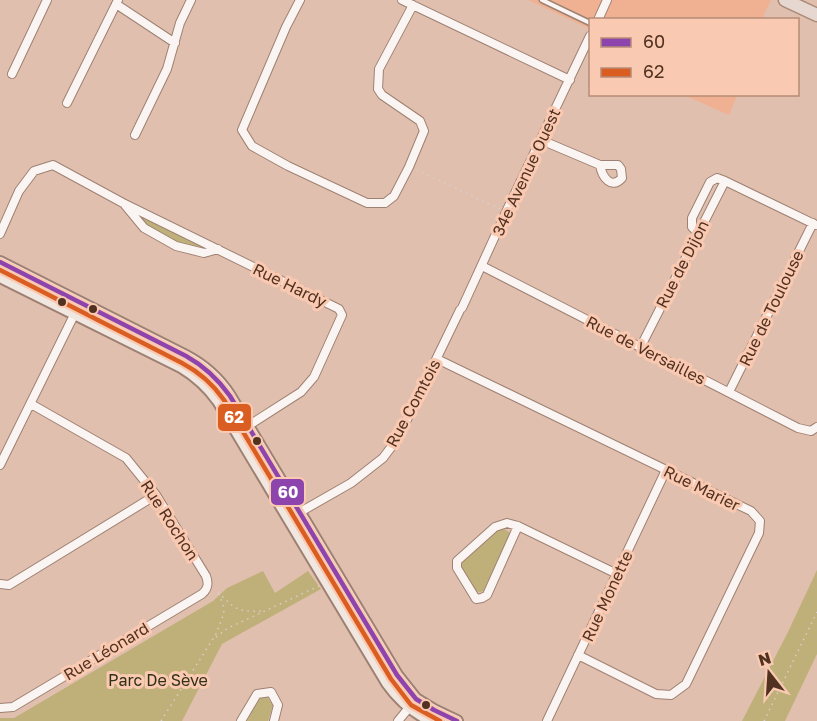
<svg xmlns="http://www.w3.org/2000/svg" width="817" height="721" font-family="'Golos Text',sans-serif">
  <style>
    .built { fill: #efb191 }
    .green { fill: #bfb07a }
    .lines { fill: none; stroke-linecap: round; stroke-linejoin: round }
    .lane-casing { stroke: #9e8172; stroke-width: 7 }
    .street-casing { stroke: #9e8172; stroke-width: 10 }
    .secondary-casing { stroke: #9e8172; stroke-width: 14 }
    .primary-casing { stroke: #aa8975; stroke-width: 15 }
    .path { stroke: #d8cdc8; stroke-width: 1.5; stroke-dasharray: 1.5 4.5; stroke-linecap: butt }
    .lane { stroke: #faf5f3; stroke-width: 4 }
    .street { stroke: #faf5f3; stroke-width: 8 }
    .secondary { stroke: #f0e7e1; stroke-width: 10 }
    .primary { stroke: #e6d8d0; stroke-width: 12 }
    .bus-1-casing { stroke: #fac9b1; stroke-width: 9 }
    .bus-2-casing { stroke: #fac9b1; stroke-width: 9 }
    .bus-1 { stroke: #8e44ad; stroke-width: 4.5 }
    .bus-2 { stroke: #da5d22; stroke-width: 4.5 }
    .bus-dot { fill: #513120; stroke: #fac9b1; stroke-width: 2 }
    .labels { text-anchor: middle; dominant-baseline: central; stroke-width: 6; stroke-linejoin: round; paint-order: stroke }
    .street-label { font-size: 16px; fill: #513120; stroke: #fac9b1 }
    .park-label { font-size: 16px; fill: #302f18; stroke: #fac9b1 }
    .line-badge { stroke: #fac9b1; stroke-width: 2 }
    .badge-label { font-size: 16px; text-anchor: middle; font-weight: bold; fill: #fff }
  </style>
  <rect width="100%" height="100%" fill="#e1bfae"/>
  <path class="built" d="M528 0H771L764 14V19L590 20V29Z
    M684 95H737L729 115Z"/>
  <path class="green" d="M130 209 210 249C193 253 161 238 147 227 141 223 135 215 130 209Z
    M503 528 510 533 509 537 484 591 480 592 475 591 462 568 461 565 462 561 497 530Z
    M817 570V654L785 721H742L787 634Z
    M263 571 275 593 308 571 321 589 222 644 182 721H0V718H14L213 601 227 588Z
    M260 697H267L273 705 268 721H247Z"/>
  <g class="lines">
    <g class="lane-casing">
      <path id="lane" d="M542 0 590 23"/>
    </g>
    <g class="street-casing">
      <path id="street" d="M300 0 286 27 242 130 252 146 288 166 367 203H385L394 196 409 167 424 131 420 121 382 95 378 89 379 69 413 5
        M402 0 570 80
        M116 4 175 43
        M598 20 607 0
        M12 74 47 0
        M67 103 118 0
        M135 135 167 69 180 23 191 0
        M541 140 600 165H618L621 169 622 178C611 190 602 177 600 165
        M125 205 144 228 176 246 204 253 218 249
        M698 233 692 227V218L710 182 717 178 725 181 816 225
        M0 234 19 191 34 171 53 165 123 203 339 309 342 315 314 377 301 392 237 433
        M482 266 798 428 811 431 817 427
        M462 308 506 212 590 36
        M640 348 725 181
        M437 359 751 511 760 521 759 533 686 684 671 695 656 694 578 655
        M729 392 813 223
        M0 465 80 303
        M288 519 351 483 383 458 398 438 460 310
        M518 526 487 595 482 598 476 599 457 568V561L495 527 507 523 518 526 617 574
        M0 584 9 585 156 495
        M0 708 13 707 202 594C208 589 209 584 206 576L156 495 126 458 31 404
        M241 721 257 694 271 692 278 705 274 721
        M398 721 412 704
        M547 721 666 470"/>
    </g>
    <g class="secondary-casing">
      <path id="secondary" d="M0 262 186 356C205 366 219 379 230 396L397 675 416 699 434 710 457 721
        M0 277 181 367C196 376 208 387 218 401L387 683C399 700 413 712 431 721"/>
    </g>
    <g class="primary-casing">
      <path id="primary" d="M785 0 817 15"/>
    </g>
    <path class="path" d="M417 170 500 209
      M218 592C236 610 237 612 263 611
      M216 637 228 628 319 586
      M161 721 216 634 224 613 223 605 218 591
      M764 721 817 612"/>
    <use href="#lane" class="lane"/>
    <use href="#street" class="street"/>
    <use href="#secondary" class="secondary"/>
    <use href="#primary" class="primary"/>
    <g class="bus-1-casing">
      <path id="bus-1" d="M0 262 186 356C204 366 218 379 230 396L397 675 416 699 434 710 457 721"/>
    </g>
    <g class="bus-2-casing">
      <path id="bus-2" d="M0 270 182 363C199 372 213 384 224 400L391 679 411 705 440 721"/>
    </g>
    <use href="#bus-1" class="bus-1"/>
    <use href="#bus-2" class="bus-2"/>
  </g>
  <g class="bus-dot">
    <circle cx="62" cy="302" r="5"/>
    <circle cx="93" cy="309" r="5"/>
    <circle cx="257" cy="441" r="5"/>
    <circle cx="426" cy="705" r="5"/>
  </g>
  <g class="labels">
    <g class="street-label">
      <text transform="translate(526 172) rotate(-65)">34e Avenue Ouest</text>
      <text transform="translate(682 264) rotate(-63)">Rue de Dijon</text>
      <text transform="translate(290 285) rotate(26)">Rue Hardy</text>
      <text transform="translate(771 308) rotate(-64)">Rue de Toulouse</text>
      <text transform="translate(646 350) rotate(27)">Rue de Versailles</text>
      <text transform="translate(413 403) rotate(-62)">Rue Comtois</text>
      <text transform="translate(702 488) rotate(26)">Rue Marier</text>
      <text transform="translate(170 520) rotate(57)">Rue Rochon</text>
      <text transform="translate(607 596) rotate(-65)">Rue Monette</text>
      <text transform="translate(106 651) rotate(-31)">Rue Léonard</text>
    </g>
    <g class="park-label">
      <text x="158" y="680">Parc De Sève</text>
    </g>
  </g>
  <g class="line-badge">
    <rect x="217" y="403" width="35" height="29" rx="6" fill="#da5d22"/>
    <rect x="270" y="478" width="35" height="28" rx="6" fill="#8e44ad"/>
  </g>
  <g class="badge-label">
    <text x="234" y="423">62</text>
    <text x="288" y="498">60</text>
  </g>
  <rect x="589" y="18" width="210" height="78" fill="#fac9b1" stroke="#b68c77" stroke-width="1.5"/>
  <rect x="601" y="38" width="30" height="9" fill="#8e44ad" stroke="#b68c77" stroke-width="1.5"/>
  <text x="643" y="48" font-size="18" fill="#513120">60</text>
  <rect x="601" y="68" width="30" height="9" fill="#da5d22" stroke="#b68c77" stroke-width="1.5"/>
  <text x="643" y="78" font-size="18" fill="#513120">62</text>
  <g transform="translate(769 673) rotate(343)" stroke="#fac9b1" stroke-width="4.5" paint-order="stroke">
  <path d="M0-4.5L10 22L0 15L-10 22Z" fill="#513120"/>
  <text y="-9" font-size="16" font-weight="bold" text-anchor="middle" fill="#513120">N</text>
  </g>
</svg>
